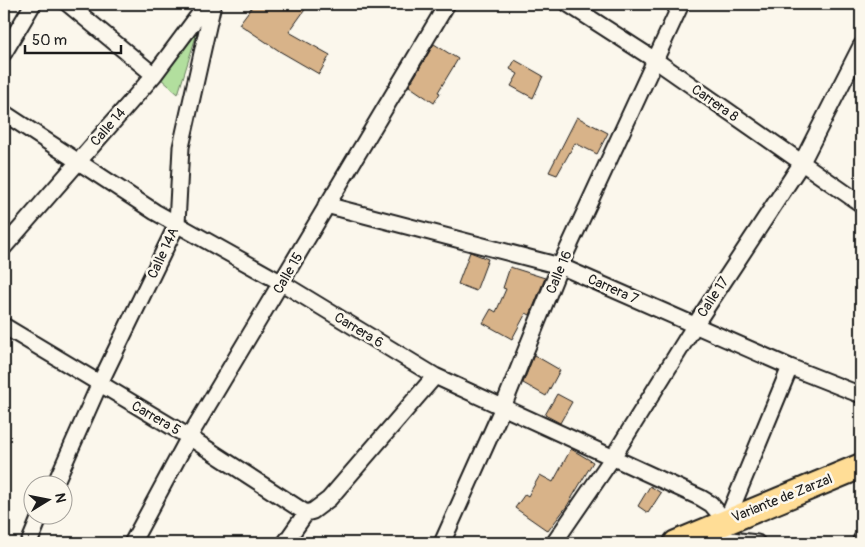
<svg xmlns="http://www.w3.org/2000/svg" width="865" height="547" font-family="Pangolin,sans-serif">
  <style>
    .green { fill: #b2df9e; stroke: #677e5d }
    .building { fill: #d8b389; stroke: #1c1c1c }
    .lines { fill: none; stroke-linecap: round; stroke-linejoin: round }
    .minor-casing { stroke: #1c1c1c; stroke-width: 19 }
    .primary-casing { stroke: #1c1c1c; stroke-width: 28 }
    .minor { stroke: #fbf7ec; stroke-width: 15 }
    .primary { stroke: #ffdd96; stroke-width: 24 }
    .labels { text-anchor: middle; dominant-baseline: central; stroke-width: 5; stroke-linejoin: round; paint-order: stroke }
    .street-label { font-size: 14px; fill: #1c1c1c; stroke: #fbf7ec }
  </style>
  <rect width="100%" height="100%" fill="#fbf7ec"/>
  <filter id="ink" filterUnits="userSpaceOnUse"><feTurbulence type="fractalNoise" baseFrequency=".02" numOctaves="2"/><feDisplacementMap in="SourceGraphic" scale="10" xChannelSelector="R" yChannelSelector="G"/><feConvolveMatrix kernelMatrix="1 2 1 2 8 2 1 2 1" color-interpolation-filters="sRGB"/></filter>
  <g filter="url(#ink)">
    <path class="green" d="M197 33 178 94 160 78Z"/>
    <path class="building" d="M254 4H309L289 32 330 55 319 74 281 52 239 24Z
      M434 44 458 59 438 92 440 93 434 103 409 86Z
      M515 60 543 76 533 98 511 86 518 74 510 69Z
      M577 117 608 133 597 154 575 143 557 175 549 172Z
      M470 252 488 259 476 291 458 284Z
      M510 267 545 278 530 315 526 313 512 339 483 323 491 309 496 312 506 289 503 288Z
      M534 355 560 370 546 396 523 383Z
      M557 394 572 402 560 423 545 415Z
      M571 449 593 462 567 506 548 531 515 508 525 494 528 496 540 475 553 482Z
      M650 486 661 493 648 513 638 506Z"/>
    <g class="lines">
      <g class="minor-casing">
        <path id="minor" d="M68 4 154 75
          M568 4 655 60 861 204
          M4 53 33 4
          M4 113 155 212 282 283 435 376 701 498 711 504 726 522 790 367
          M326 205 560 266 790 367 861 395
          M4 247 154 75 207 4
          M4 326 189 437 306 513
          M55 484 99 385 177 224 181 147 213 4
          M702 532 731 540 757 543
          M29 543 41 514
          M132 543 189 437 447 4
          M285 543 306 513 313 511 329 499 435 376
          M442 543 503 407 560 266 681 4
          M554 543 613 457 695 325 801 164 861 46
          M861 543V540"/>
      </g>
      <g class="primary-casing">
        <path id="primary" d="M676 543 861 466"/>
      </g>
      <use href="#minor" class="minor"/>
      <use href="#primary" class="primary"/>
    </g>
  </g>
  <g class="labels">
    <g class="street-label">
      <text transform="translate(715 103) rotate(35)">Carrera 8</text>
      <text transform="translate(108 127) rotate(-49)">Calle 14</text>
      <text transform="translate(163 253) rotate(-65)">Calle 14A</text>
      <text transform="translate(559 272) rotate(-67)">Calle 16</text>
      <text transform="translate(288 273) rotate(-60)">Calle 15</text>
      <text transform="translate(613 289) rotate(24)">Carrera 7</text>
      <text transform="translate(713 297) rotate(-57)">Calle 17</text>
      <text transform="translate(359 330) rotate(31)">Carrera 6</text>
      <text transform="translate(156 418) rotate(30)">Carrera 5</text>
      <text transform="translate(782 498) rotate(-22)">Variante de Zarzal</text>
    </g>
  </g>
  <rect width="865" height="547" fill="none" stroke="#fbf7ec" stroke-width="20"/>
  <rect x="10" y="10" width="845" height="527" fill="none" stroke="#1c1c1c" stroke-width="2" filter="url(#ink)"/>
  <g transform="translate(48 500) rotate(80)"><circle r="24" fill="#fbf7ec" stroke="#a29f99"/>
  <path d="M0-4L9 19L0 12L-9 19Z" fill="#1c1c1c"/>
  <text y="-8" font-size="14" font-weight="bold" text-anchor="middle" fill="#1c1c1c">N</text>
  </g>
  <path d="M25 45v8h96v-8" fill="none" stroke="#1c1c1c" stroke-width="2.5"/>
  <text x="32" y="45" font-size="15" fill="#1c1c1c" stroke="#fbf7ec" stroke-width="4" paint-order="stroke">50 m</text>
</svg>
